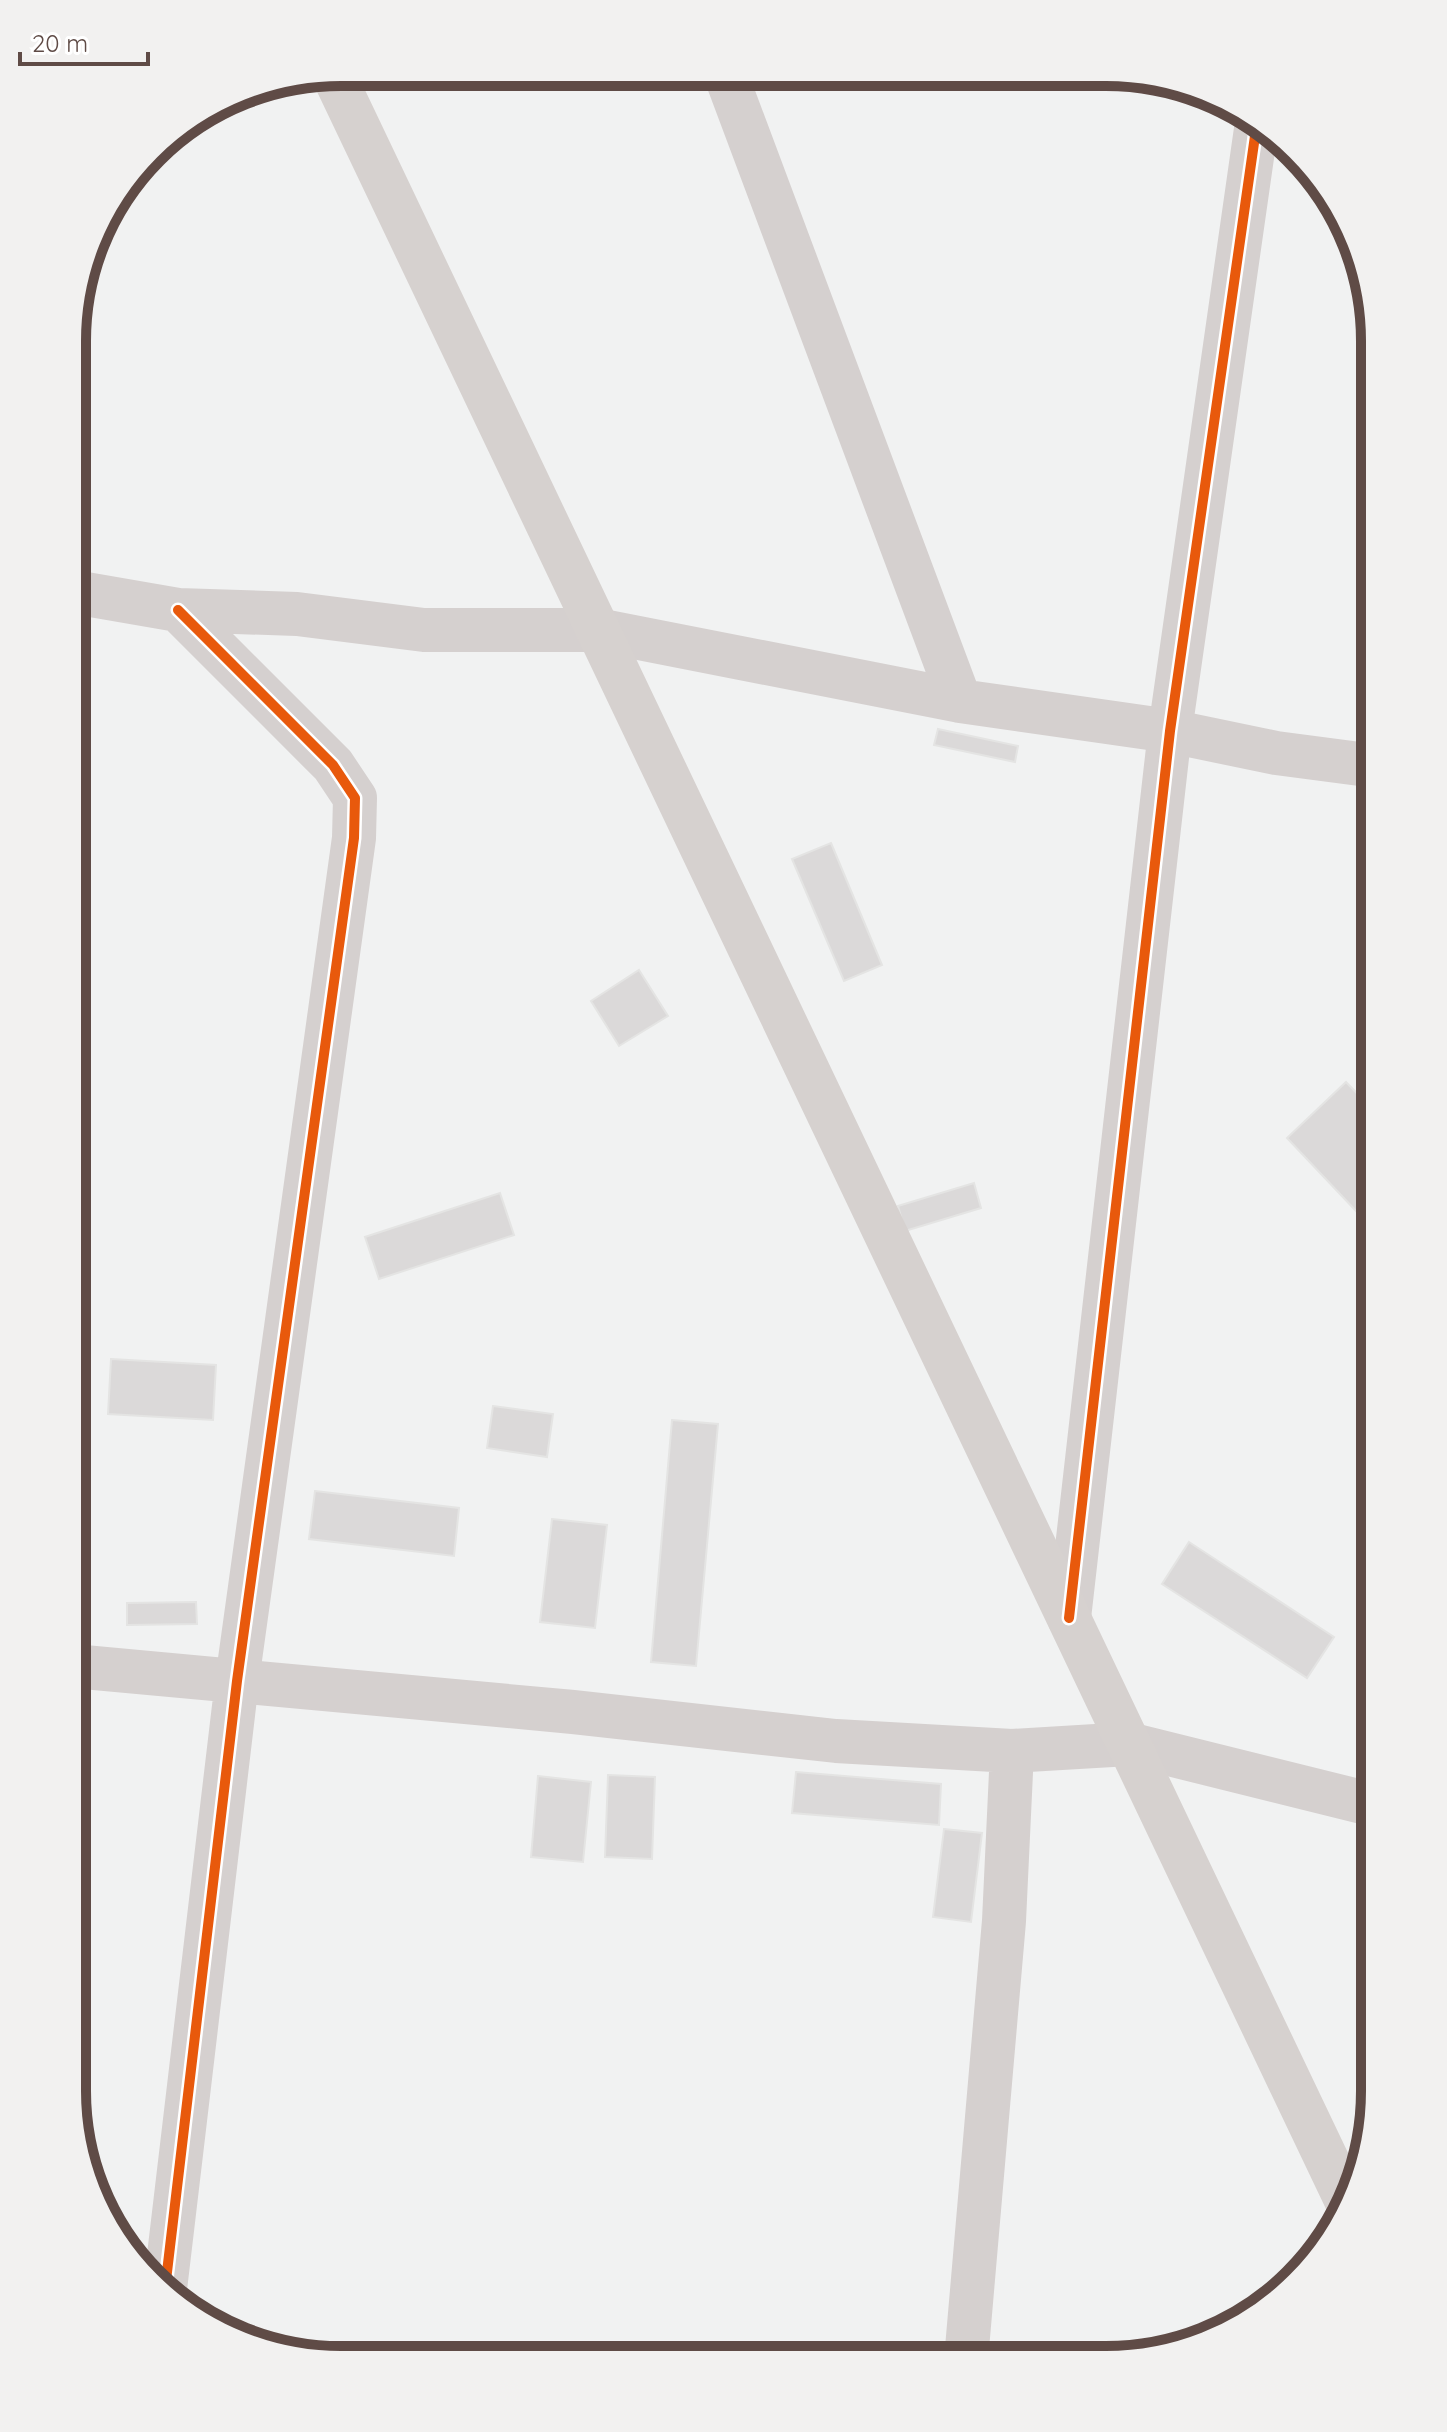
<svg xmlns="http://www.w3.org/2000/svg" width="1447" height="2432" font-family="Quicksand,sans-serif">
  <style>
    .building { fill: #dbd9d9; stroke: #e4e4e3; stroke-width: 2 }
    .lines { fill: none; stroke-linecap: round; stroke-linejoin: round }
    .street { stroke: #d5d0cf; stroke-width: 44 }
    .secondary { stroke: #d6d1cf; stroke-width: 44 }
    .cycleway-casing { stroke: #fff; stroke-width: 15 }
    .cycleway { stroke: #e8590c; stroke-width: 10 }
    .rim { fill: none; stroke: #5f4b46; stroke-width: 10 }
  </style>
  <rect width="100%" height="100%" fill="#f1f2f2"/>
  <path class="building" d="M938 729 1018 746 1015 762 934 745Z
    M831 843 882 965 844 981 792 859Z
    M639 970 668 1016 619 1046 591 1001Z
    M1346 1082 1375 1112V1195L1357 1212 1287 1138Z
    M974 1183 981 1208 905 1231 898 1206Z
    M500 1193 514 1235 379 1279 365 1237Z
    M111 1359 216 1365 213 1420 108 1414Z
    M493 1406 553 1414 547 1457 487 1448Z
    M672 1420 718 1424 696 1666 651 1662Z
    M315 1491 459 1508 454 1556 309 1539Z
    M552 1519 607 1525 595 1628 540 1622Z
    M1189 1542 1334 1637 1307 1678 1162 1584Z
    M196 1602 197 1624 127 1625V1603Z
    M796 1772 941 1784 939 1825 792 1813Z
    M608 1775 655 1777 652 1859 605 1857Z
    M538 1776 591 1782 583 1862 531 1857Z
    M944 1829 982 1833 971 1922 933 1917Z
    M606 2346 723 2359H604Z"/>
  <g class="lines">
    <path class="street" d="M725 73 960 701
      M74 592 178 610 297 614 424 630H598L960 701 1170 731 1276 753 1375 766
      M1069 1618 1170 731 1257 122
      M73 1666 573 1712 836 1741 1012 1751 1129 1744 1374 1805
      M165 2289 237 1681 354 838 355 798 333 765 178 610
      M966 2360 1004 1921 1012 1751"/>
    <path class="secondary" d="M333 74 1348 2204"/>
    <g class="cycleway-casing">
      <path id="cycleway" d="M1069 1618 1170 731 1257 122
        M165 2289 237 1681 354 838 355 798 333 765 178 610"/>
    </g>
    <use href="#cycleway" class="cycleway"/>
  </g>
  <path d="M0 0H1447V2432H0ZM341 86H1106A255 255 0 0 1 1361 341V2091A255 255 0 0 1 1106 2346H341A255 255 0 0 1 86 2091V341A255 255 0 0 1 341 86Z" fill="#f2f1f0" fill-rule="evenodd"/>
  <path class="rim" d="M341 86H1106A255 255 0 0 1 1361 341V2091A255 255 0 0 1 1106 2346H341A255 255 0 0 1 86 2091V341A255 255 0 0 1 341 86Z"/>
  <path d="M20 52v12h128v-12" fill="none" stroke="#5f4b46" stroke-width="4"/>
  <text x="32" y="52" font-size="24" fill="#5f4b46" stroke="#ffffff" stroke-width="6" paint-order="stroke">20 m</text>
</svg>
